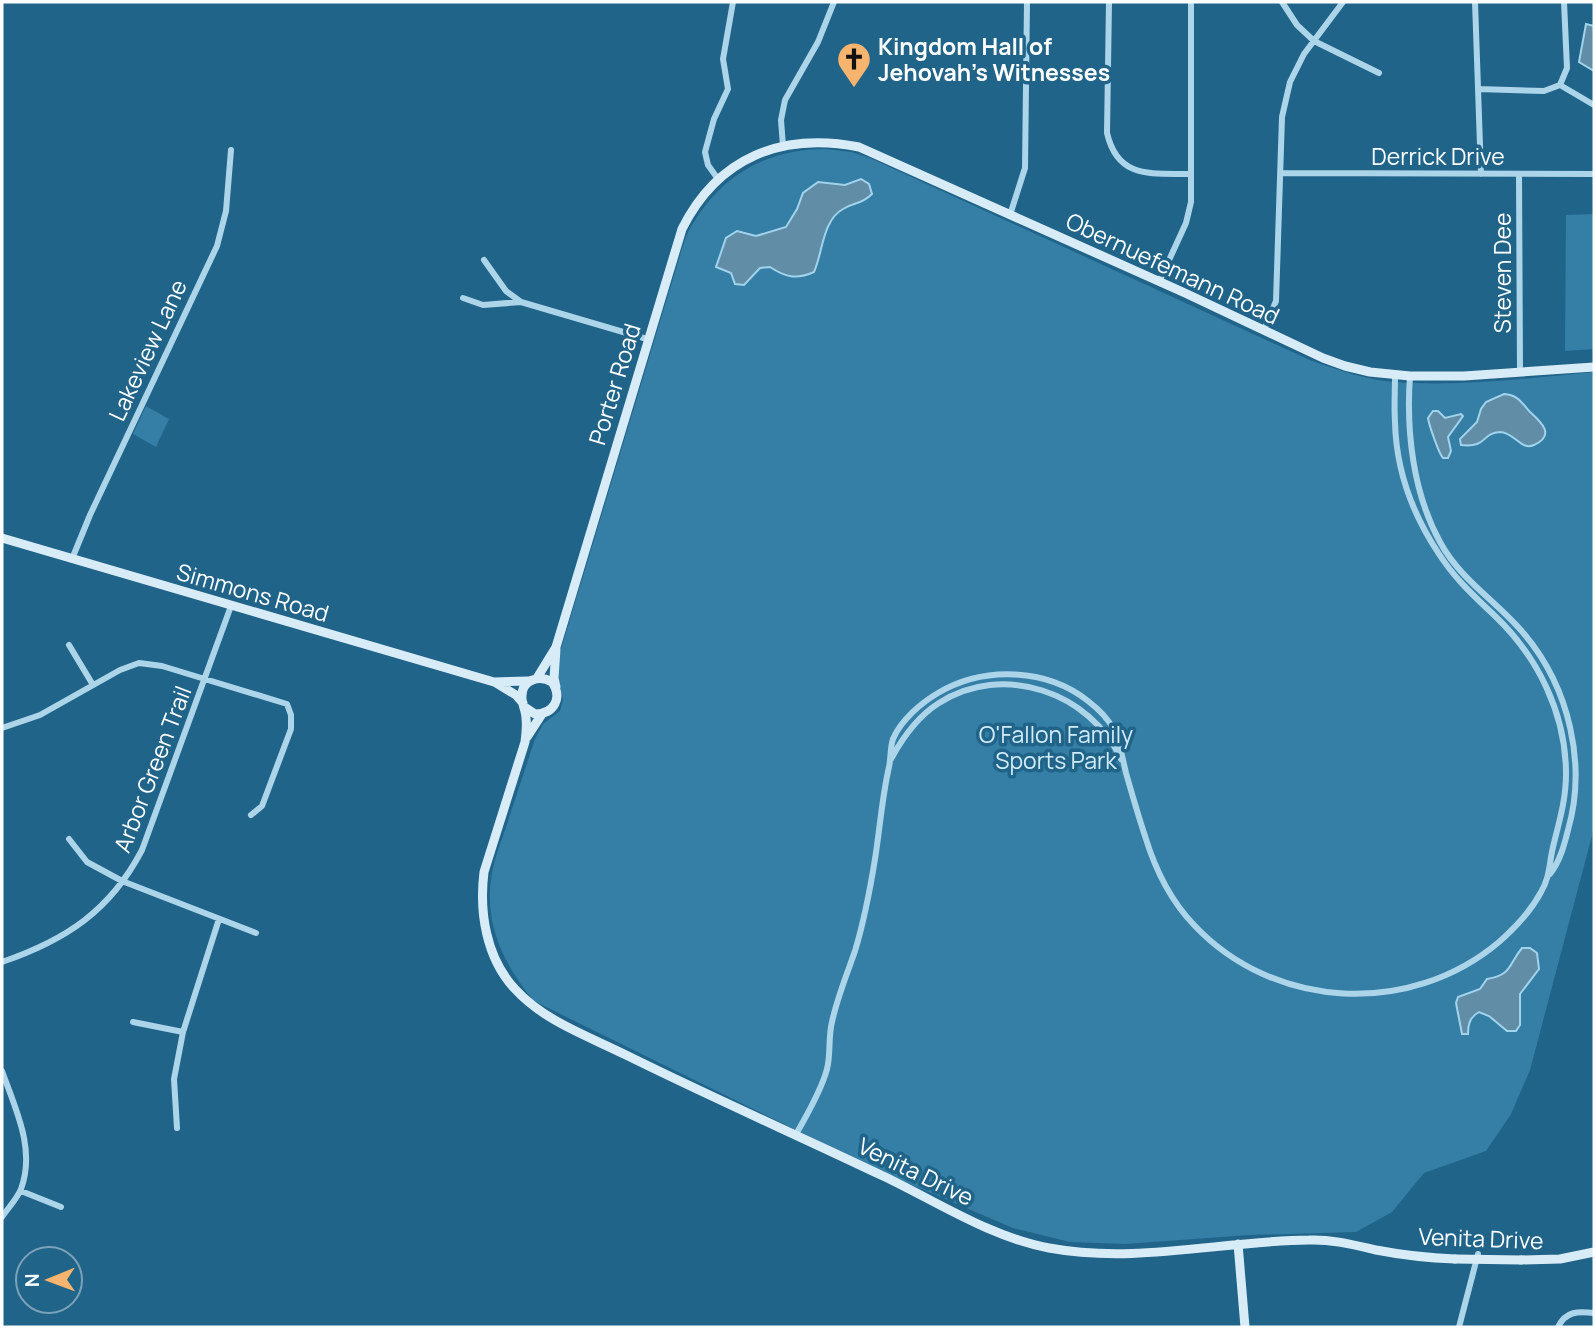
<svg xmlns="http://www.w3.org/2000/svg" width="1596" height="1329" font-family="Manrope,sans-serif">
  <style>
    .green { fill: #357fa6 }
    .water { fill: #618da6; stroke: #a1d3ec; stroke-width: 2 }
    .lines { fill: none; stroke-linecap: round; stroke-linejoin: round }
    .street { stroke: #add5ea; stroke-width: 6 }
    .secondary { stroke: #d8ecf8; stroke-width: 9 }
    .secondary-bridge { stroke: #d8ecf8; stroke-width: 9 }
    .labels { text-anchor: middle; dominant-baseline: central; stroke-width: 7; stroke-linejoin: round; paint-order: stroke }
    .poi-label { font-size: 23px; font-weight: bold; fill: #fff; stroke: #216489; text-anchor: start }
    .street-label { font-size: 23px; fill: #fff; stroke: #216489 }
    .park-label { font-size: 23px; fill: #d2ebf8; stroke: #216489 }
  </style>
  <rect width="100%" height="100%" fill="#216489"/>
  <path class="green" d="M825 149 851 152 870 158 1312 361C1339 370 1366 380 1395 382 1461 387 1529 378 1594 372V828L1530 1070 1511 1114 1486 1151 1424 1173 1392 1212 1356 1232 1249 1235 1125 1244 1070 1242 1013 1228 875 1169 534 1001C503 964 483 922 492 873 495 855 503 838 508 821 517 794 526 766 535 739L543 724 560 711 563 700 558 676V659L685 239C712 181 762 149 825 149Z
    M1594 214V349L1565 351 1566 215Z
    M146 406 169 419 156 447 133 434Z"/>
  <path class="water" d="M1586 24 1594 26V71L1579 62Z
    M861 179 869 184 872 194C861 205 854 202 843 209 822 221 823 252 814 272 796 280 785 277 770 267L760 268 744 285 735 284 731 273 716 267 726 238 737 231 756 236 786 227 797 209 803 193 818 182 845 185Z
    M1504 394C1518 395 1521 402 1530 412 1541 422 1556 435 1534 445 1521 451 1514 432 1500 432 1481 433 1488 448 1461 445L1460 439 1477 422 1481 409 1486 402Z
    M1433 411H1438L1445 418 1461 414 1463 416 1448 437 1451 451 1448 458H1443C1439 454 1429 425 1428 418Z
    M1522 948H1530L1537 953 1539 969 1520 994V1025L1516 1031H1507L1489 1016 1479 1012C1470 1017 1468 1024 1468 1034H1462L1456 1003 1458 997 1480 989 1487 979C1512 975 1508 965 1522 948Z"/>
  <g class="lines">
    <path class="street" d="M1109 2 1107 133C1118 180 1152 173 1191 174
      M1282 2 1297 25 1314 41 1379 73
      M1475 2 1481 174
      M1560 85 1567 68 1564 2
      M1560 85 1594 105
      M1478 89 1544 91 1560 85
      M783 146 781 120 785 100 818 42 834 2
      M1281 173 1594 174
      M1519 174 1520 372
      M718 179 708 165 705 152 714 119 728 89 723 59 733 2
      M1010 215 1025 168 1027 2
      M484 260 506 291 521 302
      M1159 282 1186 223 1191 202V2
      M463 298 483 305 521 302 647 339
      M1264 330 1276 301 1282 117 1290 82 1304 54 1343 2
      M1410 376C1406 431 1413 493 1440 542 1461 581 1498 602 1525 635 1569 688 1587 764 1568 830 1564 846 1560 861 1550 874
      M72 559 90 515 217 246 226 211 231 150
      M69 645 93 685
      M2 728 40 715 120 670 139 663 162 666 287 704 291 715V729L262 806 251 815
      M891 759C903 737 918 716 939 703 1003 662 1090 692 1121 759
      M69 839 87 862 122 881 256 933
      M2 962C66 940 110 911 142 850L231 606
      M133 1022 183 1032
      M2 1071C15 1108 36 1149 21 1189 17 1199 8 1208 2 1217
      M177 1128 174 1079 183 1032 219 919
      M795 1136C806 1117 822 1089 827 1069 831 1054 828 1037 832 1022 837 998 847 974 855 951 864 921 870 890 875 859 880 828 882 797 889 767 891 758 890 748 893 739 901 720 921 703 938 693 984 666 1046 668 1088 701 1118 724 1118 739 1126 773 1132 794 1138 815 1145 836 1155 869 1170 900 1194 925 1274 1010 1410 1017 1499 942 1515 928 1531 911 1541 892 1550 877 1549 864 1553 847 1559 822 1566 800 1566 774 1566 714 1538 657 1495 616 1474 596 1455 579 1439 554 1413 515 1396 469 1395 422 1394 407 1395 391 1395 375
      M21 1191 61 1207
      M1459 1327 1478 1254
      M1558 1327C1566 1311 1578 1311 1594 1313"/>
    <path class="secondary" d="M2 538 494 682 529 681
      M537 678 556 647 682 229C718 157 782 132 859 147L1185 293 1323 358 1345 366 1370 372 1410 376H1464L1594 367
      M496 683 516 695 523 703
      M556 687 554 678 556 649
      M526 708 535 714C554 714 563 698 552 682 540 675 522 679 522 696 521 703 526 710 526 718 527 726 526 734 525 742L484 872C479 912 486 958 515 989 544 1021 588 1036 626 1055 711 1097 797 1135 883 1176 936 1201 990 1237 1049 1248 1136 1264 1221 1241 1309 1240 1331 1239 1354 1245 1376 1250 1402 1255 1428 1258 1455 1259
      M527 737 542 714
      M1238 1244 1245 1327
      M1521 1260 1560 1259 1594 1252"/>
    <path class="secondary-bridge" d="M1455 1259 1521 1260"/>
  </g>
  <defs>
    <g id="church-pin" transform="scale(1.75)"><path d="M0 17L-7.5 6A9.5 9.5 0 1 1 7.5 6Z" fill="#f7b46e" stroke="#216489"/><path d="M-1.2-6h2.4v3.5h3.3v2.4h-3.3V6h-2.4V-.1h-3.3v-2.4h3.3Z" fill="#111"/></g>
  </defs>
  <g fill-rule="evenodd">
    <use href="#church-pin" x="854" y="59"/>
  </g>
  <g class="labels">
    <g class="poi-label">
      <text x="878" y="46">Kingdom Hall of<tspan x="878" dy="26">Jehovah's Witnesses</tspan></text>
    </g>
    <g class="street-label">
      <text x="1438" y="156">Derrick Drive</text>
      <text transform="translate(1173 268) rotate(25)">Obernuefemann Road</text>
      <text transform="translate(1502 273) rotate(-90)">Steven Dee</text>
      <text transform="translate(147 350) rotate(-65)">Lakeview Lane</text>
      <text transform="translate(614 384) rotate(-73)">Porter Road</text>
      <text transform="translate(253 592) rotate(16)">Simmons Road</text>
      <text transform="translate(152 769) rotate(-69)">Arbor Green Trail</text>
      <text transform="translate(916 1171) rotate(26)">Venita Drive</text>
      <text transform="translate(1481 1238) rotate(2)">Venita Drive</text>
    </g>
    <g class="park-label">
      <text x="1056" y="734">O'Fallon Family<tspan x="1056" dy="26">Sports Park</tspan></text>
    </g>
  </g>
  <rect width="1596" height="1329" fill="none" stroke="#ffffff" stroke-width="7"/>
  <g transform="translate(49 1280) rotate(269)"><circle r="33" fill="#216489" stroke="#7aa2b8" stroke-width="2"/>
  <path d="M0-5L12 26L0 18L-12 26Z" fill="#f7b46e"/>
  <text y="-10" font-size="19" font-weight="bold" text-anchor="middle" fill="#ffffff">N</text>
  </g>
</svg>
